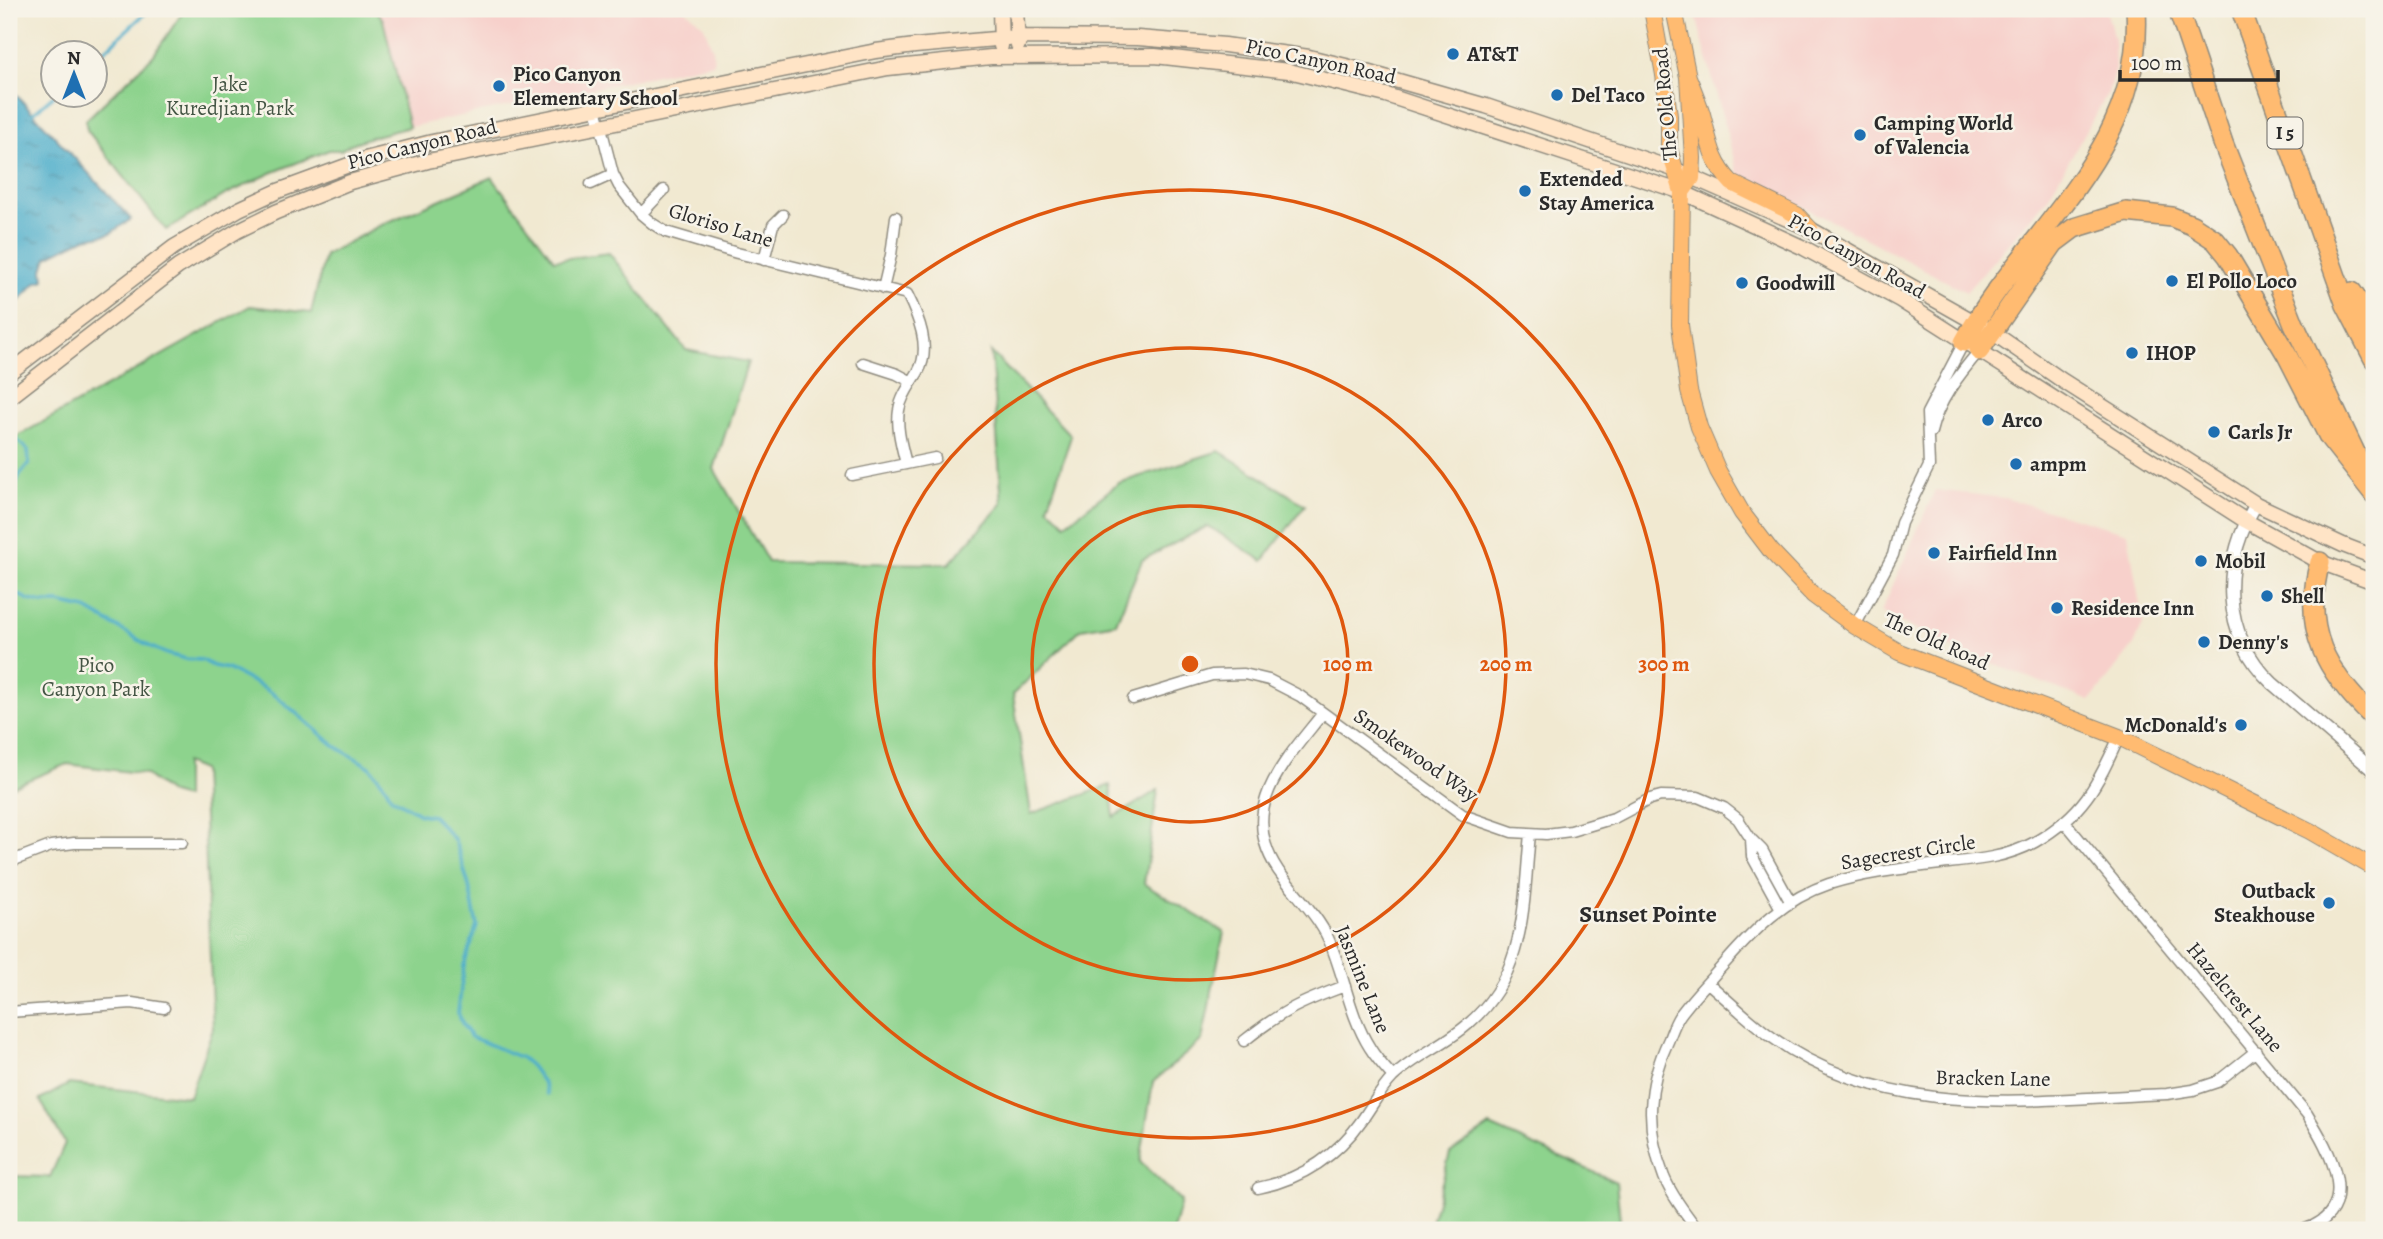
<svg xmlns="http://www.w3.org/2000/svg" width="2383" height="1239" font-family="Alegreya,serif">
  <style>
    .built { fill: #f7d0cb }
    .green { fill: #8dd38d; stroke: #5c7f5c; stroke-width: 2 }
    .water { fill: url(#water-ripples); stroke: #3c6c7b; stroke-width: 2 }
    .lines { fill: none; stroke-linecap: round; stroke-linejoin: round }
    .stream { stroke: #4cadcb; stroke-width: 3.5 }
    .minor-casing { stroke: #8e8a7e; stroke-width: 13 }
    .tertiary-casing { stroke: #8e8a7e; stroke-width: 15 }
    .secondary-casing { stroke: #8e8a7e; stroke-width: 17 }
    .primary-casing { stroke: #8e8a7e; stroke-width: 18 }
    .motorway-casing { stroke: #8e8a7e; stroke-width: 22 }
    .minor { stroke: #fff; stroke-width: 10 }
    .tertiary { stroke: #fff; stroke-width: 12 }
    .secondary { stroke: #ffe4c6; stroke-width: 14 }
    .primary { stroke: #ffbb71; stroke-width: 16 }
    .motorway { stroke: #ffbb71; stroke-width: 19 }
    .ring { fill: none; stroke: #df570e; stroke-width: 3.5 }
    .poi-dot { fill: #1f6fb2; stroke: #f7f3e8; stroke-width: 2.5 }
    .labels { text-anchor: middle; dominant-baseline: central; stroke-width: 5; stroke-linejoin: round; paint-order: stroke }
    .shield { fill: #f7f3e8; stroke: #686764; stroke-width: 2 }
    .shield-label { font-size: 19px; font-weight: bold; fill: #2b2b2b }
    .poi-label { font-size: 21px; font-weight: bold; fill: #2b2b2b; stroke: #f7f3e8; text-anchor: start }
    .street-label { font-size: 21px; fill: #2b2b2b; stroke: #f7f3e8 }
    .park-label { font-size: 21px; fill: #454; stroke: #f7f3e8 }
    .quarter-label { font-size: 24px; font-weight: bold; fill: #2b2b2b; stroke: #f7f3e8 }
    .centre { fill: #df570e; stroke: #f7f3e8; stroke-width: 3.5 }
    .ring-label { font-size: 21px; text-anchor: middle; font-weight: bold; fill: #df570e; stroke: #f7f3e8; stroke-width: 5; stroke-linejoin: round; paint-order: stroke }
  </style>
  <defs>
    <pattern id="water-ripples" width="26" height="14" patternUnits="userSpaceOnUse" patternTransform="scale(1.75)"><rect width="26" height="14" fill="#4cadcb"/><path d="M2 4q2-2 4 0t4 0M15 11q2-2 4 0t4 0" fill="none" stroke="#3f8da5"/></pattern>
  </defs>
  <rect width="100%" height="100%" fill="#f7f3e8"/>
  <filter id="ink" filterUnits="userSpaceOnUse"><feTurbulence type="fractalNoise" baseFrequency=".0143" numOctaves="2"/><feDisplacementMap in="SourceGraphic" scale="14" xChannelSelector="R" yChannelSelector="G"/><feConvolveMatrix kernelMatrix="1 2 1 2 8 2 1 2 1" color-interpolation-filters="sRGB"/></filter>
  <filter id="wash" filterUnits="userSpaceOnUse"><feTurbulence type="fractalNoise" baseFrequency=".00686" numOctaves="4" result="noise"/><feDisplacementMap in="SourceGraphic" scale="28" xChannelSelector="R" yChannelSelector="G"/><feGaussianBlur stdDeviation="1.57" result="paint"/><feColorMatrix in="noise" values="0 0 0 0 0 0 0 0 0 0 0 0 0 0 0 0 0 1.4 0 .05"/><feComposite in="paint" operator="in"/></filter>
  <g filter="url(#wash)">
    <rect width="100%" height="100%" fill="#f1e9d1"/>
    <path class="built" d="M376 9H685L704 26 713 50 714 63 409 127 383 20Z
      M1694 9H2106L2114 40 2115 69 2108 93 2047 199 1966 292 1848 229 1738 175Z
      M1935 490 2004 498 2128 533 2143 624 2134 645 2090 701 1954 649 1881 612Z"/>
    <path class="green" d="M185 9H376L383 20 409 127 368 138 351 144 341 150H329L271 173 225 195 166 230 87 130 86 120 153 56Z
      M492 177 554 260 609 253 686 350 748 362 714 469 768 562 949 564 1002 504 991 352 1071 436 1048 507 1066 524 1119 483 1219 451 1305 505 1263 561 1208 526 1142 560 1116 623 1081 629 1013 694 1031 814 1110 785 1114 817 1158 790 1144 884 1224 932 1202 1040 1153 1082 1140 1162 1181 1201 1173 1230H9V1176L50 1177 65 1143 40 1100 69 1084 189 1097 213 1028 202 770 185 763V798L171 794 145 774 67 764 9 788V441L250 306 311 313 325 255 379 226Z
      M1490 1126 1616 1182 1621 1230H1429L1450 1153Z"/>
    <path class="water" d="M9 87 131 219 109 234 85 238 47 257 43 269 44 280 37 282 9 311Z"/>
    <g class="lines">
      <path class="stream" d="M94 60 150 9
        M30 116 55 94
        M9 433 28 450 29 464 20 475 9 498
        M9 584 15 593 29 600 43 603H59L86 609 151 647 167 654 186 659 202 660 213 666 228 669 262 687 276 696 335 746 370 767 386 787 391 797 420 814 433 816 454 839 458 850 469 886 477 926 464 965 458 1013 463 1025 471 1037 522 1058 531 1066 544 1084 547 1094
        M9 602V586"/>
    </g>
  </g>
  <g filter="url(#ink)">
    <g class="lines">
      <g class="minor-casing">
        <path id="minor" d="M596 108 613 174 619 186 641 214 653 224 666 232 737 253 907 294C918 316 932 348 918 372 911 384 901 396 899 410 896 428 902 447 906 464
          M591 184 613 174
          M641 214 664 190
          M764 260 773 225 783 215
          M883 289 891 255 896 217
          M863 363 897 374 912 382
          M1931 432C1938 401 1959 375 1979 351
          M852 475 935 458
          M1855 626 1893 555 1901 523 1929 466 1927 413 1964 342
          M1133 699 1212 675 1244 674 1269 680 1300 696 1463 815 1512 832 1546 834 1571 831 1614 818 1650 799 1661 796 1698 797 1724 808 1738 819 1751 839 1762 850 1790 901
          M1323 713C1283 764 1233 812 1283 877 1298 897 1317 915 1328 938 1344 973 1349 1015 1370 1048 1376 1058 1385 1068 1393 1077
          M2064 821 2307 1114C2329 1150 2365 1210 2303 1230
          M1751 839 1752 856 1780 907
          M9 862 51 846 74 843H182
          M1708 983C1729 1001 1750 1022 1773 1038 1891 1122 2031 1099 2167 1094L2193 1090 2217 1082 2256 1051
          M9 1012 132 1003 164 1008
          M1244 1041C1280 1012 1301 1002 1345 986
          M1258 1188C1302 1179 1336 1157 1362 1120 1372 1106 1381 1089 1393 1077 1415 1056 1444 1045 1467 1025 1527 975 1523 904 1530 834
          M1698 1230C1686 1214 1672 1196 1664 1177 1645 1128 1647 1085 1669 1039 1672 1031 1675 1022 1680 1015 1693 997 1710 980 1725 963 1755 929 1784 899 1829 884 1867 872 1908 868 1948 863 1978 860 2008 857 2035 842 2083 814 2097 786 2119 737"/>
      </g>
      <g class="tertiary-casing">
        <path id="tertiary" d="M2256 504C2221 563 2220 633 2272 683L2374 771"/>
      </g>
      <g class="secondary-casing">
        <path id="secondary" d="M1000 9 1001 46
          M1016 9 1018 45
          M9 373 174 247 239 209 278 191 365 159 432 142 747 77 876 51 915 46 1018 37 1138 38 1225 45 1309 57 1346 66 1486 106 1676 170 1810 229 1992 332 2063 381 2256 504 2343 545 2374 557
          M9 398 178 267 237 231 276 212 350 182 428 161 888 68 991 57 1155 56 1289 71 1386 95 1682 192 1804 248 1900 300 2246 521 2320 562 2374 582"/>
      </g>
      <g class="primary-casing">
        <path id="primary" d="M1652 9 1664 75 1669 116V149L1682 192 1680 325 1689 391 1699 427 1718 471 1742 513 1771 551 1813 595 1855 626 1899 652 2119 737 2310 831 2374 868
          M1674 9 1688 77 1693 158 1692 178 1682 192
          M1688 77C1693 89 1698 101 1702 114 1709 140 1711 162 1732 183L1797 215 1810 229"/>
      </g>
      <g class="motorway-casing">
        <path id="motorway" d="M2178 9 2223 143 2294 324 2361 465
          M2241 9 2346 305 2374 359
          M2352 292 2374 326
          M1964 342C2026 229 2145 151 2136 9
          M1979 351 2054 243 2074 228 2126 212 2172 217 2192 225 2215 240 2228 256 2287 355 2329 437 2374 494
          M2320 562C2301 630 2326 672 2374 718"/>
      </g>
      <use href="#minor" class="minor"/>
      <use href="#tertiary" class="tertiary"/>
      <use href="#secondary" class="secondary"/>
      <use href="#primary" class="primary"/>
      <use href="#motorway" class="motorway"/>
    </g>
  </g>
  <g class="ring">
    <circle cx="1190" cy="664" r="158"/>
    <circle cx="1190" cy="664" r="316"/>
    <circle cx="1190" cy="664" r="474"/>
  </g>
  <g class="poi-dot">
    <circle cx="1453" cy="54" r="7"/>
    <circle cx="499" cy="86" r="7"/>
    <circle cx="1557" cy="95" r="7"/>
    <circle cx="1860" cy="135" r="7"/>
    <circle cx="1525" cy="191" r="7"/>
    <circle cx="2172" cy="281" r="7"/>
    <circle cx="1742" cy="283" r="7"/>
    <circle cx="2132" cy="353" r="7"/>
    <circle cx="1988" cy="420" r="7"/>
    <circle cx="2214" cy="432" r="7"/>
    <circle cx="2016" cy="464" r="7"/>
    <circle cx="1934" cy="553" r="7"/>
    <circle cx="2201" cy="561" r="7"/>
    <circle cx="2267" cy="596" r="7"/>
    <circle cx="2057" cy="608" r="7"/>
    <circle cx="2204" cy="642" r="7"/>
    <circle cx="2241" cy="725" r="7"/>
    <circle cx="2329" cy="903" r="7"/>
  </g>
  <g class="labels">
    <rect class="shield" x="2267.5" y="117.5" width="35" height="31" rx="5"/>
    <g class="shield-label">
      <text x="2285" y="133">I 5</text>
    </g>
    <g class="poi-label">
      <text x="1467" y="54">AT&amp;T</text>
      <text x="513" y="74">Pico Canyon<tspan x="513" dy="24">Elementary School</tspan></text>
      <text x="1571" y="95">Del Taco</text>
      <text x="1874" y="123">Camping World<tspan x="1874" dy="24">of Valencia</tspan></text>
      <text x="1539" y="179">Extended<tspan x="1539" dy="24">Stay America</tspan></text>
      <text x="2186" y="281">El Pollo Loco</text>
      <text x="1756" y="283">Goodwill</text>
      <text x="2146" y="353">IHOP</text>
      <text x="2002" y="420">Arco</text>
      <text x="2228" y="432">Carls Jr</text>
      <text x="2030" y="464">ampm</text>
      <text x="1948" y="553">Fairfield Inn</text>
      <text x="2215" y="561">Mobil</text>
      <text x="2281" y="596">Shell</text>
      <text x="2071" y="608">Residence Inn</text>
      <text x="2218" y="642">Denny's</text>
      <text x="2227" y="725" text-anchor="end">McDonald's</text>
      <text x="2315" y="891" text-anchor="end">Outback<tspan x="2315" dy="24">Steakhouse</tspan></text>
    </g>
    <g class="street-label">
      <text transform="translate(1321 61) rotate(12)">Pico Canyon Road</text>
      <text transform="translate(1665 104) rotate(-95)">The Old Road</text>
      <text transform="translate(422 144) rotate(-14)">Pico Canyon Road</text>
      <text transform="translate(721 225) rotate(17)">Gloriso Lane</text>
      <text transform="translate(1857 256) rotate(29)">Pico Canyon Road</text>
      <text transform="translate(1937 641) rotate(24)">The Old Road</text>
      <text transform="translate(1416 755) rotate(35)">Smokewood Way</text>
      <text transform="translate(1908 852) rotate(-9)">Sagecrest Circle</text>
      <text transform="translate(1363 979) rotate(68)">Jasmine Lane</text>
      <text transform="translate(2235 997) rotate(50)">Hazelcrest Lane</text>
      <text transform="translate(1993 1078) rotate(1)">Bracken Lane</text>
    </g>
    <g class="park-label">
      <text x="230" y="84">Jake<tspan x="230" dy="24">Kuredjian Park</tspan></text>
      <text x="96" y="665">Pico<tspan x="96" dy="24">Canyon Park</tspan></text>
    </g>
    <g class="quarter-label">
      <text x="1648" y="914">Sunset Pointe</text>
    </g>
  </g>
  <circle cx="1190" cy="664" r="10" class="centre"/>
  <g class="ring-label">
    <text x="1348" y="671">100 m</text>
    <text x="1506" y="671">200 m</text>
    <text x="1664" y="671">300 m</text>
  </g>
  <rect width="2383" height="1239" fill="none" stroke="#f7f3e8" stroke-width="35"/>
  <g transform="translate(74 74)"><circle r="33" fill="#f7f3e8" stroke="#a5a39c" stroke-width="2"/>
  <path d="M0-5L12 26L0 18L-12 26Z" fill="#1f6fb2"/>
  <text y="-10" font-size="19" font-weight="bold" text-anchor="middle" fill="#2b2b2b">N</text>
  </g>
  <path d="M2120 70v10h158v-10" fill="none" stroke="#2b2b2b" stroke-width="3.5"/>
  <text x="2131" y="70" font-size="21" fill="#2b2b2b" stroke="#f7f3e8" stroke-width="5" paint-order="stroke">100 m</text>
</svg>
